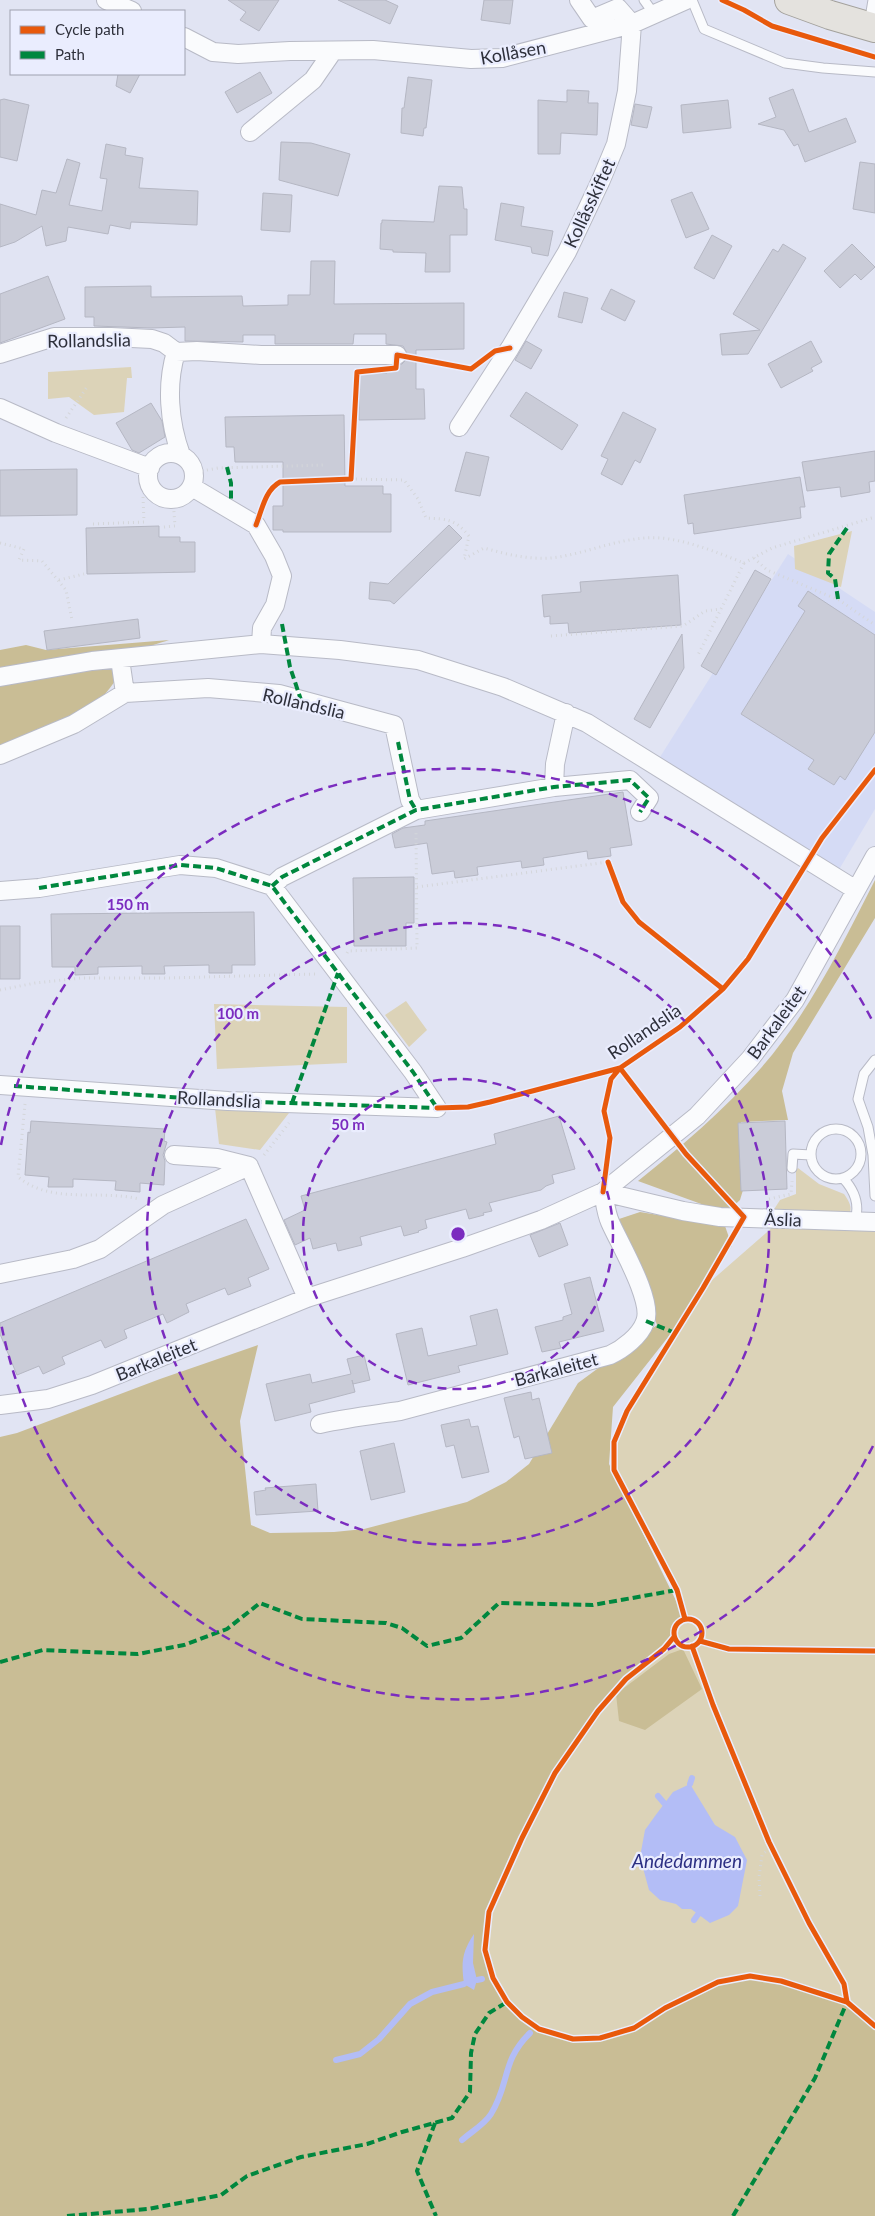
<svg xmlns="http://www.w3.org/2000/svg" width="875" height="2216" font-family="Lato,sans-serif">
  <style>
    .built { fill: #d5dbf5 }
    .green { fill: #dcd3b8 }
    .forest { fill: #c9bd95 }
    .water { fill: #b3bdf6 }
    .lines { fill: none; stroke-linecap: round; stroke-linejoin: round }
    .stream { stroke: #b3bdf6; stroke-width: 6 }
    .building { fill: #caccd8; stroke: #b5b7c3 }
    .service-casing { stroke: #b8bac6; stroke-width: 11 }
    .minor-casing { stroke: #b8bac6; stroke-width: 20 }
    .primary-casing { stroke: #a3a19c; stroke-width: 30 }
    .path { stroke: #d4d6da; stroke-width: 3; stroke-dasharray: 1 4; stroke-linecap: butt }
    .service { stroke: #fafbfd; stroke-width: 9 }
    .minor { stroke: #fafbfd; stroke-width: 18 }
    .primary { stroke: #e4e2de; stroke-width: 28 }
    .quiet { stroke: #00873e; stroke-width: 4; stroke-dasharray: 8 4; stroke-linecap: butt }
    .cycleway-casing { stroke: #eaedfe; stroke-width: 8 }
    .cycleway { stroke: #e8590c; stroke-width: 5 }
    .ring { fill: none; stroke: #7b2cbf; stroke-width: 2.5; stroke-dasharray: 9 6 }
    .labels { text-anchor: middle; dominant-baseline: central; stroke-width: 4.5; stroke-linejoin: round; paint-order: stroke }
    .street-label { font-size: 18px; fill: #2e303b; stroke: #eaedfe }
    .water-label { font-size: 19px; font-style: italic; fill: #2c2f83; stroke: #eaedfe }
    .centre { fill: #7b2cbf; stroke: #eaedfe; stroke-width: 2.5 }
    .ring-label { font-size: 15px; text-anchor: middle; font-weight: bold; fill: #7b2cbf; stroke: #eaedfe; stroke-width: 4.5; stroke-linejoin: round; paint-order: stroke }
  </style>
  <rect width="100%" height="100%" fill="#e1e4f3"/>
  <path class="built" d="M788 554 875 612V809L831 883 655 765Z"/>
  <path class="green" d="M131 367 132 378H127L124 412 94 415 69 397 48 399V372Z
    M852 531 841 587 795 569 794 546Z
    M406 1001 427 1030 409 1047 385 1015Z
    M214 1004 347 1007V1063L217 1069Z
    M215 1108 289 1113 260 1150 219 1144Z
    M798 1168 819 1184 844 1194C848 1200 854 1208 848 1215L773 1211 780 1200 796 1194V1170Z
    M782 1219 875 1221V2026L847 2002 781 1981 665 2008 634 2028 600 2038 573 2039 539 2029 522 2017 507 2002 493 1978 485 1950 489 1912 522 1838 555 1773 598 1711 626 1679 664 1649 674 1638C672 1628 676 1622 685 1619L677 1590 614 1470V1442L627 1411 703 1288Z"/>
  <path class="forest" d="M169 640C160 643 148 646 140 651 121 665 114 690 95 703 65 723 31 730 0 746V650L26 645 46 650Z
    M875 880V918L793 1053 782 1091 788 1120 741 1122 743 1190 740 1200 726 1213 638 1181C682 1146 724 1110 761 1068 809 1013 842 945 875 880Z
    M640 1212 725 1226 732 1246 676 1327 613 1407 609 1464 685 1619C676 1622 672 1628 674 1637L664 1649 626 1679 598 1711 555 1773 522 1838 489 1912 485 1950 493 1978 507 2002 522 2017 539 2029 573 2039 600 2038 634 2028 665 2008 718 1982 750 1976 781 1981 847 2002 875 2026V2216H0V1437L17 1433 160 1379 258 1345 240 1421 251 1525 270 1533 334 1532 364 1529 467 1502 506 1482 529 1464 578 1383 657 1325 619 1219Z
    M683 1649 702 1689 645 1730 619 1721 616 1694 669 1654Z"/>
  <path class="water" d="M690 1784 715 1825 735 1837 747 1860 738 1906 729 1915 710 1923 691 1909H682L676 1904 660 1900 649 1890 640 1857 645 1830 655 1816 673 1792Z
    M474 1934 473 1963 477 1980 474 1990 464 1984C461 1962 462 1952 474 1934Z"/>
  <g class="lines">
    <path class="stream" d="M690 1784 692 1778
      M658 1796 664 1803
      M694 1920 699 1913
      M477 1980 482 1979
      M336 2060 360 2054 379 2039 410 2004 432 1992 464 1984
      M462 2140C471 2132 485 2124 491 2114 510 2084 501 2061 530 2033"/>
  </g>
  <path class="building" d="M228 0H279L259 31 240 20 246 12Z
    M338 0H385L398 6 390 24Z
    M484 0H513L510 24 481 20Z
    M260 72 272 93 237 113 225 92Z
    M118 74H140L130 93 116 86Z
    M408 77 432 80 426 128H424L423 136 401 133 402 108H404Z
    M793 89 809 132 846 118 856 142 805 162 798 144 794 146 784 130 758 124 776 117 769 98Z
    M567 90 589 91 588 103H598L597 135 561 133 560 154H538V100L567 102Z
    M4 99 29 105 17 161 0 157V100Z
    M728 100 731 128 683 133 681 105Z
    M635 104 652 107 647 128 631 125Z
    M281 142 311 143 350 154 338 196 279 180Z
    M106 144 126 148 125 155 143 158 139 188 198 191 197 225 131 222 130 229 110 225 108 234 68 227 66 241 46 246 42 226 15 242 0 247V204L36 215 42 190 56 193 67 159 80 163 69 205 102 211 107 179 100 178Z
    M860 162 875 164V213L853 209Z
    M439 186 462 187 464 209H467V235H450V272H425L426 253 393 252V250L380 249 381 223H382V220L434 222Z
    M692 192 709 229 686 238 671 200Z
    M263 193 292 195 290 232 261 230Z
    M501 203 524 207 521 226 553 231 548 256 532 253 531 247 495 240Z
    M712 235 732 246 714 279 694 268Z
    M783 244 806 258 748 354 722 355 720 334 760 330 733 314 773 249 778 252Z
    M852 244 875 267 861 280 855 274 840 288 824 271Z
    M311 261H335L334 304 464 303V349L416 350V389H424L425 419 359 420V374L387 373V366L402 364 406 360 408 355 403 346 386 344V334H354L353 344H275V335H243V342L185 341V327L151 328 94 326V317H85V287L151 286V297L242 296 243 306 288 305V295H310Z
    M48 276 65 319 0 343V294Z
    M611 289 635 301 625 321 601 309Z
    M564 292 588 298 582 323 558 317Z
    M526 341 542 350 531 369 515 360Z
    M811 341 822 362 811 368 813 371 781 388 768 364Z
    M526 392 578 425 562 450 510 416Z
    M151 403 162 421 165 437 139 453 132 450 116 423Z
    M623 412 656 429 640 463 635 460 622 485 601 474 608 459 601 456Z
    M344 415 345 486H383V494H391V532H283V530H273V506H283V462H235L234 447H226L225 417Z
    M875 451V481L869 482 870 492 841 497 840 487 807 491 802 462Z
    M466 452 489 457 480 496 455 491Z
    M77 469V515L0 516V470Z
    M800 477 805 507H800L801 518 694 534 693 523 688 524 684 495Z
    M449 525 462 538 394 604 390 601 369 599 370 582 388 584Z
    M159 526V537H180V542H195V572L87 574 86 528Z
    M755 570 771 579 716 675 701 666Z
    M678 575 681 625 569 633 568 623 550 624V616L544 617 542 595 581 592 580 582Z
    M808 591 875 635V732L845 780 840 776 834 785 808 769 814 760 741 714 805 611 798 606Z
    M138 619 140 638 47 650 44 631Z
    M682 634 684 668 650 728 634 719Z
    M623 792 632 845 610 848 611 856 588 859 587 851 543 858 544 865 522 868 521 861 477 867 478 875 455 878 454 871 432 874 427 843 395 848 392 834 403 828 425 825V821Z
    M414 877V923H406V946H354L353 878Z
    M254 912 255 965H232V973H209V965L164 966 165 974H142V966L98 967V974L75 975V967H52L51 914Z
    M0 926H20V979H0Z
    M559 1116 575 1169 552 1175 554 1183 546 1186 541 1190 489 1203 492 1211 483 1213 484 1215 469 1219 466 1209 425 1220 427 1228 418 1231 419 1232 404 1236 401 1226 360 1237 362 1245 338 1251 336 1243 313 1249 310 1238 295 1245 284 1220 305 1210 301 1196 496 1144 494 1134Z
    M31 1121 165 1129 164 1141 167 1142 163 1155 165 1161 164 1185 140 1183V1192L115 1190 116 1181 73 1179V1187H48L49 1177 25 1175 28 1132 30 1133Z
    M785 1121 787 1189 741 1191 738 1123Z
    M246 1219 269 1269 248 1278 251 1286 228 1295 225 1288 186 1304 189 1312 167 1323 163 1314 124 1330 127 1338 105 1348 101 1340 62 1357 65 1364 43 1374 39 1366 17 1375 0 1334V1323Z
    M560 1223 568 1245 539 1257 530 1235Z
    M590 1277 604 1331 559 1342 561 1348 542 1352 535 1327 563 1320V1317L572 1314 564 1284Z
    M497 1309 508 1354 458 1366 460 1372 408 1385 396 1334 422 1328 428 1356 477 1345 470 1316Z
    M364 1355 370 1380 353 1384 352 1380 355 1392 309 1404 311 1412 275 1421 266 1384 310 1374 312 1383 351 1374 347 1359Z
    M531 1392 532 1400 539 1398 552 1453 525 1459 519 1436 514 1438 504 1398Z
    M469 1419 471 1427 478 1426 489 1472 462 1478 454 1445 446 1447 441 1425Z
    M394 1443 405 1492 371 1500 360 1451Z
    M316 1484 318 1511 256 1515 254 1492 266 1490 265 1488Z"/>
  <g class="lines">
    <g class="service-casing">
      <path id="service" d="M644 0 654 14
        M692 0 704 29 785 63 823 68 875 72
        M869 24 873 0
        M875 1060 864 1074 858 1099 868 1127 873 1155 875 1196
        M811 1154a25 25 0 1 1 50 0a25 25 0 1 1-50 0Z
        M792 1168 793 1154 811 1155
        M843 1178C855 1191 860 1204 855 1221"/>
    </g>
    <g class="minor-casing">
      <path id="minor" d="M106 0 132 11
        M184 37 213 52 238 54 290 51 373 50 471 59 502 58 632 24 686 0
        M250 132 313 80 333 51
        M176 352C166 385 169 422 181 455
        M0 354 54 337H111L152 339 164 343 176 352 197 351 261 355H397
        M0 408 56 433 150 468
        M459 427 510 348 567 252 601 180 616 144 627 91 632 24 618 8 592 19 579 0
        M148 476a23 23 0 1 1 46 0a23 23 0 1 1-46 0Z
        M192 487 256 525 274 556 282 576 275 605 262 628 261 644
        M0 677 92 661 261 644 340 650 418 660 503 687 587 723 856 890
        M125 693 208 688 279 694 394 725 410 800 416 810
        M0 755 74 724 125 693 120 659
        M554 787 555 764 566 713
        M272 886 282 877 416 810 554 787 630 780 649 798 640 812
        M0 891 39 888 180 865 216 868 272 886 413 1072 437 1108
        M0 1085 228 1101 437 1108
        M174 1155 217 1158 249 1166
        M0 1274 73 1259 100 1249 163 1205 249 1166 307 1298
        M0 1405 48 1399 92 1385 307 1298 462 1248 541 1220 603 1192 683 1211 720 1217 875 1222
        M320 1424C347 1418 373 1415 400 1411L610 1355C623 1349 640 1336 645 1322 654 1301 619 1243 610 1222 606 1213 605 1202 603 1192L697 1116 750 1059 795 1000 875 856"/>
    </g>
    <g class="primary-casing">
      <path id="primary" d="M789 0 830 15 875 28"/>
    </g>
    <path class="path" d="M66 418 87 387
      M202 471 218 468 325 465
      M351 479 404 480 418 499 426 518C447 519 455 519 469 536L464 559 484 548C509 555 533 561 559 557 588 552 616 540 645 538 676 535 716 552 744 563L697 657
      M93 524 144 522 143 497 148 486
      M164 527 175 526 173 499
      M0 543 24 549 19 560 42 561 66 590 72 620
      M754 558 767 570 839 600 875 625
      M744 563 772 548 875 517
      M59 580 84 574
      M551 636 683 626 705 611 721 609
      M417 887 608 862
      M347 953 348 951 417 948 416 831
      M0 990 35 983 81 978H168L316 974
      M25 1104 18 1177C52 1205 99 1189 139 1199
      M264 1155 289 1123
      M769 1199 791 1194 792 1181
      M760 1896 759 1877 762 1855 771 1847"/>
    <use href="#service" class="service"/>
    <use href="#minor" class="minor"/>
    <use href="#primary" class="primary"/>
    <path class="quiet" d="M227 467 231 483V500
      M838 599 835 579 828 573 829 554 849 525
      M282 624 290 667 301 700
      M398 742 410 800 416 810
      M272 886 282 877 416 810 554 787 630 780 649 798 640 812
      M39 888 180 865 216 868 272 886 413 1072 437 1108
      M14 1086 228 1101 437 1108
      M292 1103 338 973
      M646 1321 675 1333
      M0 1662 43 1650 138 1654 184 1645 227 1629 260 1603 302 1619 386 1623 402 1628 427 1646 461 1638 499 1603 593 1605 677 1590
      M435 2123 417 2171 436 2216
      M67 2216 148 2209 221 2195 247 2176 301 2157 367 2144 402 2132 452 2118 470 2092 471 2053 475 2034 489 2013 507 2002
      M733 2216 815 2078 847 2002"/>
    <g class="cycleway-casing">
      <path id="cycleway" d="M722 0 744 10 772 26 875 57
        M256 525C262 510 265 490 280 482L351 479 357 372 396 368 397 355 471 369 495 351 510 348
        M608 862 623 902 639 922 723 989
        M437 1108 468 1107 490 1102 620 1068 680 1027 723 989 748 959 822 838 875 770
        M603 1192 610 1138 604 1111 611 1079 620 1068 686 1154 744 1217 703 1288 627 1411 614 1442V1470L677 1590 685 1619
        M674 1633a14 14 0 1 1 28 0a14 14 0 1 1-28 0Z
        M674 1637 664 1649 626 1679 598 1711 555 1773 522 1838 489 1912 485 1950 493 1978 507 2002 522 2017 539 2029 573 2039 600 2038 634 2028 665 2008 718 1982 750 1976 781 1981 847 2002 875 2026
        M700 1641 729 1649 875 1651
        M692 1646 713 1705 769 1842 809 1923 844 1984 847 2002"/>
    </g>
    <use href="#cycleway" class="cycleway"/>
  </g>
  <g class="ring">
    <circle cx="458" cy="1234" r="155"/>
    <circle cx="458" cy="1234" r="311"/>
    <path d="M873 1446A466 466 0 0 1 1 1323M1 1145A466 466 0 0 1 873 1022"/>
  </g>
  <g class="labels">
    <g class="street-label">
      <text transform="translate(513 52) rotate(-10)">Kollåsen</text>
      <text transform="translate(589 203) rotate(-65)">Kollåsskiftet</text>
      <text transform="translate(89 340) rotate(-1)">Rollandslia</text>
      <text transform="translate(304 703) rotate(13)">Rollandslia</text>
      <text transform="translate(776 1022) rotate(-54)">Barkaleitet</text>
      <text transform="translate(644 1031) rotate(-34)">Rollandslia</text>
      <text transform="translate(219 1099) rotate(3)">Rollandslia</text>
      <text transform="translate(783 1219) rotate(2)">Åslia</text>
      <text transform="translate(156 1359) rotate(-22)">Barkaleitet</text>
      <text transform="translate(556 1369) rotate(-15)">Barkaleitet</text>
    </g>
    <g class="water-label">
      <text x="687" y="1860">Andedammen</text>
    </g>
  </g>
  <circle cx="458" cy="1234" r="8" class="centre"/>
  <g class="ring-label">
    <text x="128" y="910">150 m</text>
    <text x="238" y="1019">100 m</text>
    <text x="348" y="1130">50 m</text>
  </g>
  <rect x="10" y="10" width="175" height="65" fill="#eaedfe" stroke="#9fa1b0"/>
  <rect x="20" y="26" width="25" height="8" fill="#e8590c" stroke="#9fa1b0"/>
  <text x="55" y="35" font-size="15" fill="#2e303b">Cycle path</text>
  <rect x="20" y="51" width="25" height="8" fill="#00873e" stroke="#9fa1b0"/>
  <text x="55" y="60" font-size="15" fill="#2e303b">Path</text>
</svg>
